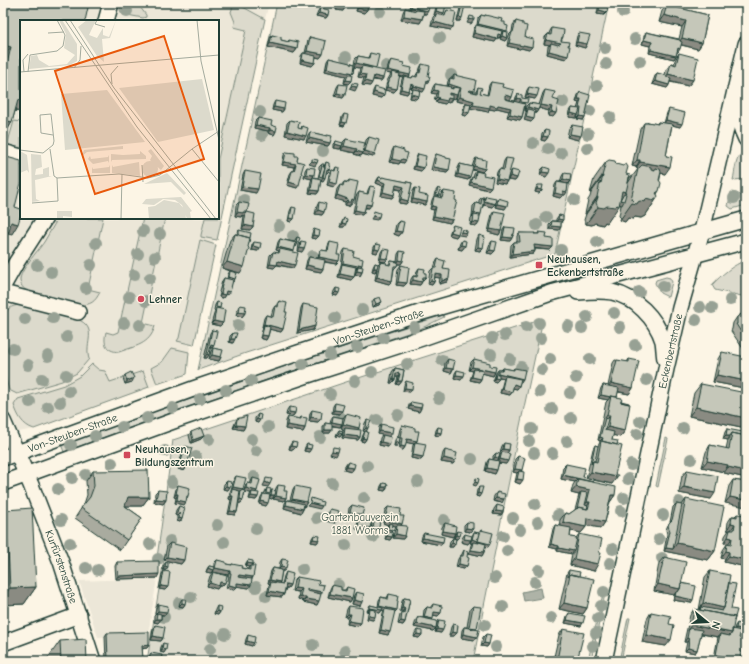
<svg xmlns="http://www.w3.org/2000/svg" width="749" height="664" font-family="'Comic Neue',sans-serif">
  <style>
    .built { fill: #ece7d8 }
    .green { fill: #dcdacc; stroke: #7e8c80 }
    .water { fill: #aeb3a7; stroke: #758479 }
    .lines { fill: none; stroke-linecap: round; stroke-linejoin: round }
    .minor-casing { stroke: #1f3d34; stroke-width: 18 }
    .minor { stroke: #fcf5e5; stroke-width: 15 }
    .tree { fill: #97a194 }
    .wall { fill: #a9ab9f; stroke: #1f3d34 }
    .shaded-wall { fill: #8a8b82; stroke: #1f3d34 }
    .building { fill: #c5c7b9; stroke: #1f3d34 }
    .poi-dot { fill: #d1495b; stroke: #fcf5e5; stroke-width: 1.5 }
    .labels { text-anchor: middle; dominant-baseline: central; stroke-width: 3; stroke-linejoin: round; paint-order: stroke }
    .poi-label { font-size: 11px; font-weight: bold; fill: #1f3d34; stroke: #fcf5e5; text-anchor: start }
    .street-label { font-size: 11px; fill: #1f3d34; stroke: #fcf5e5 }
    .park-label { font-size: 11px; fill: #455c52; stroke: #fcf5e5 }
    .inset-road { fill: none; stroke: #a4ab9e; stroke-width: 1 }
    .view { fill: #e8590c; fill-opacity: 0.15; stroke: #e8590c; stroke-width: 2 }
    .inset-edge { fill: none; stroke: #1f3d34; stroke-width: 2 }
  </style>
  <rect width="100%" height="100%" fill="#fcf5e5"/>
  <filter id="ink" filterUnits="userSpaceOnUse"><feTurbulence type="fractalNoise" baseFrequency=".025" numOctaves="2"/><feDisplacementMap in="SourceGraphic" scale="8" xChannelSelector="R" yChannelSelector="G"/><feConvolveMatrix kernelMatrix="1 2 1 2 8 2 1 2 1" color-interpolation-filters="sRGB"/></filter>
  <g filter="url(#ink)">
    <path class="built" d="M3 3H269L265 19H263L218 217V21H21V218H218L189 352 187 374 34 429 3 435Z
      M157 578 148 635 98 637 79 581Z"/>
    <path class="green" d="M122 3H137L146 15V17L143 18 122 14 120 10Z
      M234 3H239L243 7 265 19 217 240 201 237V235L205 218H218V159L246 30 234 27 235 22 231 12Z
      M277 3H609L555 254 246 353 198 370Z
      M14 121 21 122V153L6 149Z
      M744 152 746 153V179L733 180C735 172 735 156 744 152Z
      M731 192C739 193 744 196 746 205L732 209 728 206Z
      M58 218H103L88 289 100 292C95 302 91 305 79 305L30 293C25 290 21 287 20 281 19 271 38 251 44 242 49 234 53 226 58 218Z
      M143 218H165L143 323 155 326C150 345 135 346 119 352 106 351 103 344 106 332L113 334 118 332Z
      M200 240 216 245 194 345 177 341 179 338Z
      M746 260V297L715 290 712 285C721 275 733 265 746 260Z
      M666 277 670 278 672 282 668 297 660 293 655 283 656 280Z
      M19 305 77 319C99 328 84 343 89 359L77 373 69 377 62 381 17 394 9 390C3 371 3 357 3 337 3 329 2 320 6 313 9 307 13 306 19 305Z
      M443 315 444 317 420 329 302 368 176 411 64 452 61 444 300 361Z
      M543 319 520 426 473 661H147L164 559 157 558 173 440 346 382Z
      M172 348 189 352 187 374 157 384 151 368 162 362Z
      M92 364 99 370 105 371 110 382 143 371 149 387 34 429C22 425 18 416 14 405L18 399 64 385 80 376Z
      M666 438 668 439 658 487 656 486Z
      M604 589H606L591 661H588Z
      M628 618H630L621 661H619Z"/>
    <path class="water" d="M541 588 543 598 524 601 522 592Z"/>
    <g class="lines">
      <g class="minor-casing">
        <g id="minor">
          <path d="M106 21 111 3"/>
          <path d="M736 100C737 114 740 127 746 139"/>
          <path d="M3 152 21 157"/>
          <path d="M3 286 16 263 45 218"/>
          <path d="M578 292C589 291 601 290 612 292 635 297 656 318 663 341 664 347 664 354 665 359"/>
          <path d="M3 293 78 312"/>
          <path id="s1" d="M3 421 31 485 61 562 93 661"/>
          <path id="s2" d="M3 458 193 389 298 353 419 313 746 219"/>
          <path d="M3 483 179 419 305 376 422 338 551 293 746 241"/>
          <path d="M3 643 79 615"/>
          <path id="s3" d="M604 661 666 369 680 308 702 231 746 44"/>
        </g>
      </g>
      <use href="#minor" class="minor"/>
    </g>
    <g class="tree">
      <circle cx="127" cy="11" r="6"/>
      <circle cx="380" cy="11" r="6"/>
      <circle cx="623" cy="12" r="6"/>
      <circle cx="440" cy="38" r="6"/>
      <circle cx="635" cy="39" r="6"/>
      <circle cx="605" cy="48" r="6"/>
      <circle cx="346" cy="57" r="6"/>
      <circle cx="416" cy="59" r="6"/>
      <circle cx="640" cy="61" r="6"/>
      <circle cx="606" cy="64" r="6"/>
      <circle cx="386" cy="66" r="6"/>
      <circle cx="451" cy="75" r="6"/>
      <circle cx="597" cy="86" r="6"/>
      <circle cx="563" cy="102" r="6"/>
      <circle cx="590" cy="111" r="6"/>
      <circle cx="260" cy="112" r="6"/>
      <circle cx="610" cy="117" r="6"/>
      <circle cx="588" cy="134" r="6"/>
      <circle cx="262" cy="135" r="6"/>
      <circle cx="533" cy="143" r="6"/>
      <circle cx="587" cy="148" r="6"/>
      <circle cx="548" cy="149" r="6"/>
      <circle cx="323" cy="151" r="6"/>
      <circle cx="561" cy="153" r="6"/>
      <circle cx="734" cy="198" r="6"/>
      <circle cx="244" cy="200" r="6"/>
      <circle cx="574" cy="200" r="6"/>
      <circle cx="546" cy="217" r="6"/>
      <circle cx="537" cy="225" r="6"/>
      <circle cx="279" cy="226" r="6"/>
      <circle cx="143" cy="231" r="6"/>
      <circle cx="160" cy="234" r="6"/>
      <circle cx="293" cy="236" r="6"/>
      <circle cx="597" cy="242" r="6"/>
      <circle cx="96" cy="243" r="6"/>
      <circle cx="561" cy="250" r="6"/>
      <circle cx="138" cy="254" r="6"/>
      <circle cx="313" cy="256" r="6"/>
      <circle cx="155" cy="257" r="6"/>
      <circle cx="37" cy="265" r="6"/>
      <circle cx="91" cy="265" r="6"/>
      <circle cx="51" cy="272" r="6"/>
      <circle cx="134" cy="275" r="6"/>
      <circle cx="150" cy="278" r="6"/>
      <circle cx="663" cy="286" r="6"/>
      <circle cx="86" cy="288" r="6"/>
      <circle cx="639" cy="292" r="6"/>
      <circle cx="129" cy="297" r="6"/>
      <circle cx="730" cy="300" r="6"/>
      <circle cx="146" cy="301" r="6"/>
      <circle cx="700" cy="307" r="6"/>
      <circle cx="712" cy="308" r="6"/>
      <circle cx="362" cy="310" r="6"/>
      <circle cx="614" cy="313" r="6"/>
      <circle cx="587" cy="317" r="6"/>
      <circle cx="53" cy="318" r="6"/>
      <circle cx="335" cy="318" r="6"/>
      <circle cx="25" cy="319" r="6"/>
      <circle cx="696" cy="320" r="6"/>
      <circle cx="124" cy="323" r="6"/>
      <circle cx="539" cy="323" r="6"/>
      <circle cx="140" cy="325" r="6"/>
      <circle cx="238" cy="325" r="6"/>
      <circle cx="568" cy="326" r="6"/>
      <circle cx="414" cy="327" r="6"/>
      <circle cx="526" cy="327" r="6"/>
      <circle cx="620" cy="327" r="6"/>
      <circle cx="582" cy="328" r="6"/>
      <circle cx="505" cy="335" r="6"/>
      <circle cx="67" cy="337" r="6"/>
      <circle cx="383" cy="338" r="6"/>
      <circle cx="492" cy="338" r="6"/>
      <circle cx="541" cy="338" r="6"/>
      <circle cx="635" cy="345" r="6"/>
      <circle cx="357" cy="347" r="6"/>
      <circle cx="13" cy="349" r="6"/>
      <circle cx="491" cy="354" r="6"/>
      <circle cx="330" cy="355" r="6"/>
      <circle cx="48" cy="356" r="6"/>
      <circle cx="510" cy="359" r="6"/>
      <circle cx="550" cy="359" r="6"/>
      <circle cx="590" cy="359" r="6"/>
      <circle cx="442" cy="360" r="6"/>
      <circle cx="303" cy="364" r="6"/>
      <circle cx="407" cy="364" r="6"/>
      <circle cx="28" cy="365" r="6"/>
      <circle cx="521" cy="367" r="6"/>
      <circle cx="542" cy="370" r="6"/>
      <circle cx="372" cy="372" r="6"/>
      <circle cx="66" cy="375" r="6"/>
      <circle cx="576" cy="378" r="6"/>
      <circle cx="42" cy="379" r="6"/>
      <circle cx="647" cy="380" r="6"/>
      <circle cx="251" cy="381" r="6"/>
      <circle cx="355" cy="381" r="6"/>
      <circle cx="226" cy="390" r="6"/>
      <circle cx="69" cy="391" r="6"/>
      <circle cx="540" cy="392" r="6"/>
      <circle cx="570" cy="393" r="6"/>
      <circle cx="330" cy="394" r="6"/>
      <circle cx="439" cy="398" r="6"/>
      <circle cx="200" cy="399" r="6"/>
      <circle cx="30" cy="402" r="6"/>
      <circle cx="60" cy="402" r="6"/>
      <circle cx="48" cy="407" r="6"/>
      <circle cx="173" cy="408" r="6"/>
      <circle cx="552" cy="409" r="6"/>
      <circle cx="398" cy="415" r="6"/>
      <circle cx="340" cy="417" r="6"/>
      <circle cx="147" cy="418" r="6"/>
      <circle cx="571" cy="418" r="6"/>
      <circle cx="377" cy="420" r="6"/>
      <circle cx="640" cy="421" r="6"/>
      <circle cx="122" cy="427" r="6"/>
      <circle cx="268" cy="427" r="6"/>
      <circle cx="683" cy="428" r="6"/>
      <circle cx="532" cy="429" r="6"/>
      <circle cx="637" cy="434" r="6"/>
      <circle cx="95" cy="436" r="6"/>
      <circle cx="320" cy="437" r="6"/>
      <circle cx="209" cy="439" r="6"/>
      <circle cx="252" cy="439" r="6"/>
      <circle cx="529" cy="441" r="6"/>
      <circle cx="567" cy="441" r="6"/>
      <circle cx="71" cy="445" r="6"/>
      <circle cx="165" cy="451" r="6"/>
      <circle cx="256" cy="451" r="6"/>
      <circle cx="534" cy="453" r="6"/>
      <circle cx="552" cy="453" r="6"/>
      <circle cx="196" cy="457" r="6"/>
      <circle cx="472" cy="459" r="6"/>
      <circle cx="691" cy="459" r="6"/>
      <circle cx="112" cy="463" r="6"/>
      <circle cx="631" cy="465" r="6"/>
      <circle cx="367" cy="466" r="6"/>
      <circle cx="86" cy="475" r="6"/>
      <circle cx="254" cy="477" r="6"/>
      <circle cx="72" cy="478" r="6"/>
      <circle cx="628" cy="479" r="6"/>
      <circle cx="172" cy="482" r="6"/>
      <circle cx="418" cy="482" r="6"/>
      <circle cx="332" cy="483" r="6"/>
      <circle cx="58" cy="489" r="6"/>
      <circle cx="364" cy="498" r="6"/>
      <circle cx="624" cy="498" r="6"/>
      <circle cx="679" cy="502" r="6"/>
      <circle cx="535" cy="504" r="6"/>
      <circle cx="621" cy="511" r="6"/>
      <circle cx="558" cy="515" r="6"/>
      <circle cx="663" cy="515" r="6"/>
      <circle cx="317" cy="518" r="6"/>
      <circle cx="513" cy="518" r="6"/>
      <circle cx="61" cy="520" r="6"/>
      <circle cx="444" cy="520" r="6"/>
      <circle cx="538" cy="522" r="6"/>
      <circle cx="217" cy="525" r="6"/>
      <circle cx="256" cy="529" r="6"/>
      <circle cx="520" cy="530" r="6"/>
      <circle cx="503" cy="536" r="6"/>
      <circle cx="373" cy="537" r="6"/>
      <circle cx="659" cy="539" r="6"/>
      <circle cx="170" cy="541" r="6"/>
      <circle cx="224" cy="542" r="6"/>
      <circle cx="70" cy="543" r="6"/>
      <circle cx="150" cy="544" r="6"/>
      <circle cx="346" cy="545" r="6"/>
      <circle cx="613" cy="549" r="6"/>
      <circle cx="507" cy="551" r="6"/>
      <circle cx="662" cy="558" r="6"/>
      <circle cx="158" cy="559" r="6"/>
      <circle cx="610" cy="563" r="6"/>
      <circle cx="86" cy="568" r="6"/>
      <circle cx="302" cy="569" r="6"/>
      <circle cx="98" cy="570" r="6"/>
      <circle cx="539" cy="570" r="6"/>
      <circle cx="495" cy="578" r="6"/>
      <circle cx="535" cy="582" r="6"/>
      <circle cx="338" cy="585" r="6"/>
      <circle cx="256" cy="587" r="6"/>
      <circle cx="604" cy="592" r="6"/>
      <circle cx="266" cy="596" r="6"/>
      <circle cx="191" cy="597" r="6"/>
      <circle cx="179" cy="603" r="6"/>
      <circle cx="601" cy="606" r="6"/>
      <circle cx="503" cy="607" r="6"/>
      <circle cx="164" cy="617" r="6"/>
      <circle cx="262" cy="617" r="6"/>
      <circle cx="551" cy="618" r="6"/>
      <circle cx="598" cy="618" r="6"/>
      <circle cx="485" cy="625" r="6"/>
      <circle cx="596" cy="633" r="6"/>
      <circle cx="225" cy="634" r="6"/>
      <circle cx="213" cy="637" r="6"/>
      <circle cx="313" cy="645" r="6"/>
      <circle cx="593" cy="646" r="6"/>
      <circle cx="496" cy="647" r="6"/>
      <circle cx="210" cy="649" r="6"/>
      <circle cx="345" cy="651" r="6"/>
    </g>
    <path class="wall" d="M3 3 21 21V112L15 111 12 122 6 132 3 131V62L4 56H3Z
      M331 3H346L343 11 336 10 337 5Z
      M358 3H368L367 10 364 13 356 11Z
      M410 3H430L426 14H424L422 19 420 23 401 20 403 12 405 8 409 9Z
      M438 3 444 13 442 16H444L447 10 454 18 453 27 451 30 431 26 433 17 435 15H434L436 7Z
      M599 3H609L604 15 597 14Z
      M462 5 460 21H457L460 8Z
      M667 5 708 15 702 43 698 49 681 45 678 52H677L676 56 674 59 649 53 650 46 642 44 644 36 646 32 679 39 682 27 659 22 662 11Z
      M320 8 328 15 326 18 316 16 318 11Z
      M481 15 484 16 485 15 501 22 505 25 507 38 505 41 500 39 501 36 499 38H497L495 42 472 37 474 28 477 25 478 18Z
      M516 21 523 25 525 37 532 47 529 50 521 48 520 49 507 46 509 35 512 32 513 25Z
      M552 28 563 37 561 41 566 59 547 54 548 46 550 45 544 44 545 37 548 34H549L550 31Z
      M579 33 587 44 585 48 575 45 577 36Z
      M272 35 281 40 288 42 289 40 297 49 294 53 268 47 270 38Z
      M310 37 323 54 320 58 316 57 312 66 300 63 301 56 303 53H305L308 40Z
      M370 53 376 68 375 69 383 78 381 81 373 80 370 86 362 85 364 78 358 77 360 68 354 67 353 73 351 75 348 84 344 83 345 78 347 75 346 76 325 71 327 61 329 58 354 65 355 59 358 56 368 58Z
      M679 53 693 80 688 86 670 82 669 85 667 88 652 84 655 76 657 73 665 75 666 70 671 63 674 64 675 60Z
      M391 60 403 66 410 75 409 77 412 78 413 76 415 77 418 72H419L420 68 422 64 428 76 427 84 426 83 423 92 420 91 416 99 410 98 411 92 413 90 411 89V88H410L409 91 407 94 399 92 402 79 403 77 399 76 397 89 394 92 385 90 387 81 391 74 386 73 389 64Z
      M454 75 474 91 473 92H476L478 87 480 93 487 95 489 85 491 82 502 87 512 97 510 100 515 101 516 97 518 94 522 98 525 106 522 117 520 120 507 117 509 111 497 108 495 110 489 109 488 112 470 108 471 104 466 116 462 115 464 106 466 103 456 101 458 91 455 99 452 98 449 103 447 102 445 104 436 102V101L434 100 436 94 431 93 433 87 435 84 447 86 448 81 450 78H452Z
      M339 84 345 95 343 98 334 96 337 87Z
      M375 87 381 98 372 96 373 91Z
      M529 87 535 99 525 97 527 90Z
      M545 90 556 113 553 117 548 116 549 111 539 108 536 113H535L531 122 524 120 526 112 527 111H525L526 106 529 103 539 105 543 93Z
      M580 92 585 117 583 120 577 119 578 115 576 118 569 117 570 111 572 108 577 109 579 103 576 102 578 95Z
      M275 101 284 109 282 112 272 110 273 105Z
      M669 109 680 127 672 125 666 156 665 174 661 173 657 194V198L645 216 641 218 635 217 633 219 628 218 625 222 620 220 621 218 619 216 621 205 619 204 607 223 605 222 603 225 595 223 592 225 586 224 584 220 586 214H585L588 200 590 197 591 193H590L594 179 606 162 616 164 629 177H632L638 169 636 168V167L632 166 640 129 644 123H647L648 122 657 124 658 122 664 123 667 113Z
      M344 114 346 123 344 126 340 125 342 117Z
      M258 118 271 125 276 131 274 135 268 133V131L254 128 255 121Z
      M290 120 298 128 301 129 302 126 304 139 285 135 287 123Z
      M572 125 578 140 567 137 569 128Z
      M545 130 548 137 545 141 541 140 542 133Z
      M310 132 326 136 327 135 330 143 328 146 306 142 308 135Z
      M369 137 373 157 362 154 361 156 354 154 355 153 341 150 342 146 340 149 333 148V144L336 141 343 145V142L346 139 365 146 366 140Z
      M394 147 404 152V163L400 162 399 164 389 162 392 151Z
      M286 152 295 156 297 161V188L287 185 290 174 292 171H293L294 167 282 165 284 155Z
      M418 154 421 171 413 169 416 158Z
      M436 154 446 158 449 170 447 173 431 170 434 158Z
      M476 158 482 172 472 170 468 180 456 177 458 168 460 164 472 167 474 161Z
      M506 158 507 181 505 184 495 182 497 172 499 169H502L504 161Z
      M326 162 329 166 330 170 327 173H326L323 181 321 180 319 191 317 194 309 193 311 181 313 177 318 178 320 170 319 169V167L322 164 324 167Z
      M307 167 314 175 312 179 304 177 305 170Z
      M336 167 334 187 327 185 329 174 332 170 334 171Z
      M544 167 546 177 540 175 541 170Z
      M512 170 517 178 515 181 508 180 509 174Z
      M245 171 256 193 240 190 243 175Z
      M476 171 483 175 488 190 469 185 470 181 472 177 473 178 474 174Z
      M564 173 570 181 568 184 565 195H563L560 198 553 196 555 185 557 182H560L562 176Z
      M379 177 412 183 408 201 406 204 399 203 401 190 395 189 394 195 392 198 381 196 383 186 376 183 377 180Z
      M349 180 352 203H351L349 206 345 205V202L335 199 337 189 340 185 341 186 344 182H348Z
      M538 185 542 190 539 193 535 192 536 188Z
      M370 186 369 208H365L364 212 362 215 353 213 356 196 359 192 367 194 368 190Z
      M415 188 425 205 411 202 413 191Z
      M438 188V197L440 198 441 194 444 191 452 220 450 223 432 219 434 210 430 209 432 200 434 196 435 192Z
      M486 196 495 204 492 207 484 205 482 207 477 226 470 225 471 218 472 217V216L473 206 476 203 479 204V200L482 197 484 199Z
      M498 198 505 209 495 207 496 202Z
      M239 202 247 212 253 227 250 230 242 229 244 216 242 215 241 217 235 216 236 205Z
      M319 202 324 212 322 215 315 214 317 206Z
      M292 207 294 219 291 222 288 221 290 211Z
      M494 211 501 231 499 235 488 232 492 214Z
      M559 215 563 220 561 222 559 230 549 229V224L552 221H556V219Z
      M344 218V227H340L342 222Z
      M399 221 402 232 399 236 394 234 396 224Z
      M453 225 458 234 456 237 449 235 451 229Z
      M505 227 514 234 510 241 501 240 503 230Z
      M314 229 316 239 311 238 312 233Z
      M239 230 240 273 233 271 235 279 232 282 230 292 228 295 225 294 223 298 219 297 220 293 219 292 222 281 224 278 227 279 228 274 230 271 222 268 230 240 235 234H237Z
      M539 232 546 238 550 250 535 249V251L533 254 510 257 511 245 514 242H517V236L519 233 538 234Z
      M479 235 483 248 480 251 475 250 477 239Z
      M297 237 296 247 295 246 293 252V268L277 265 274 268 268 267 270 255 273 252 278 253 279 251 276 250 278 242 280 239 294 242 295 240Z
      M462 240 465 246 462 250 458 249 460 243Z
      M301 241 302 252 298 251 299 244Z
      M492 241 495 251 492 254 487 253 490 244Z
      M254 242 258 251 251 250 252 245Z
      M330 242 337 255 339 261 336 264 324 262 321 272 305 269 307 260 309 257 318 258 319 253 321 250 327 251 328 246Z
      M376 244 377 253 373 252 374 247Z
      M345 249 353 256 361 267 362 272 360 276 355 274 356 270 357 268H356L355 269 354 277 351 280 338 277 340 268 341 266 343 252Z
      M383 249 388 259 385 262 379 261 381 252Z
      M400 251 403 261 401 264H397V266L394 269 392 281 389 284 375 280 377 269 375 272 372 271 373 267 375 263 378 264 380 262 388 265 391 261 397 262 398 254Z
      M438 259 449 278 447 282 439 284 440 278 435 277 434 282 432 285 428 284 430 271 433 268H434L436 262Z
      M401 265 404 286 396 285 398 269Z
      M419 268 424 273 426 277 423 280 420 285 410 284 411 279 413 276H416L417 271Z
      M336 288 337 296 333 295 334 291Z
      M374 299 382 302 379 305 373 307 372 302Z
      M279 301 285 312 283 329 281 332 270 329 268 336 266 340 260 338 263 327H262L264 318 266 315 271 316 273 309 275 306H277V304Z
      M217 302 220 308 219 309 220 326 211 324 215 311 214 310 215 305Z
      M303 304 315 326 313 330 297 333 301 308Z
      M240 305 245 313 242 317 236 315 238 308Z
      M746 311V351L744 350 731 331 732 329 733 323 737 317Z
      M212 330 214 345 212 348H210L207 358H204L210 333Z
      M233 333V343L229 342 230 336Z
      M213 348 221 357 219 361 209 359 211 351Z
      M722 352 744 388 713 382 718 359Z
      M448 359 453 369 451 373 444 371 445 363Z
      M474 359 490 366 495 372 493 376 482 373 481 379 479 382 470 380 473 371 469 370 471 362Z
      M629 359 633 388 629 394 618 392 617 397 621 401 625 431 620 437 613 435 612 440V484L593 480V482L615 495 610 502 605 522 601 528 586 525V527L581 533 571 531 570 537 576 538 579 534 594 571 570 565 572 554 557 551V549L549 547 553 529 555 525 559 526 560 520 565 513 569 514 575 510 579 495 571 493 573 485 575 482 561 479 563 467 566 464 583 477 586 478 593 449 595 445 598 446 600 442V441L598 440 606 402 608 400 598 398 601 388 603 385 608 386 613 363 615 360 627 362Z
      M395 368 404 370 402 381 399 385 396 384 398 377H396L392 383H390L392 372Z
      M503 368 513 370 514 368 523 379 520 382 519 386 517 389 513 388 512 392 510 395 500 393 504 378 499 377 496 382 493 381 496 373 498 370H501Z
      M457 370 461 380 454 378 455 373Z
      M125 375 132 382 125 384 123 378Z
      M406 381 410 392 403 391 404 385Z
      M701 384 746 418V421L741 427 689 416 694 393Z
      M411 402 421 408 419 412 408 409 409 405Z
      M335 403 340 414 332 413 333 406Z
      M289 407 295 413 293 416 286 415 287 410Z
      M312 410 321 419 318 422 309 421 310 413Z
      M258 414V423L255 422V418Z
      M346 414 359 428 358 430 360 437 358 440 342 438 343 432 340 437 336 436 337 433 339 430 343 431 345 428H341L342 424 340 427 332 426 330 433H323V427L325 423 330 424 331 419 333 416 343 418Z
      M288 417 300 419 301 417 305 428 303 432 285 429 286 421Z
      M237 419 245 426 243 430 233 428 235 423Z
      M367 420 366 439 364 442 361 441 363 435 365 431H363L365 423Z
      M381 424 392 433 390 436 388 447 379 445 380 438 382 435 378 434 379 427Z
      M402 425 415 431 417 441 416 442 423 457 421 460 411 458 413 445 414 444 406 442 405 447 403 450 399 449 400 441H399L397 446H394L395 440 397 437H398L400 429Z
      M438 427 441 433 439 436 435 435 436 430Z
      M727 429 742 435 746 436V472L742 477 724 473V472L702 467 706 452 710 445 726 449 728 440 723 439 725 432Z
      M191 432 204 436 201 439 191 443 189 435Z
      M292 442 296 447 293 450 289 449 290 445Z
      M504 443 509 450 507 453 506 464 499 463 495 474 485 471 487 462 489 459 493 460V456L496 453 497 460 498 461 500 455 501 453 500 452 502 446Z
      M307 444 309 452 304 451 305 447Z
      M185 446 186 468 184 471 178 469 183 450Z
      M445 450 455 461 453 464 441 462 443 453Z
      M518 456 522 472 520 484 515 482 517 473 513 472 515 459Z
      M348 462 354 468 351 472 344 470 345 466Z
      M687 470 711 499 679 493 682 476Z
      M93 471 149 497 142 506H125L142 518 120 550 75 518 84 504 87 495 86 481Z
      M236 476 243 489V490L244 491 245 487 247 483 250 484 253 478 257 491 256 492 258 497 256 500 249 499 250 495 251 493 245 492 243 500 241 503H239L237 512 235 515 228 514 231 500 229 499 230 492 231 490 234 479Z
      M733 480 746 482 725 503 729 486Z
      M227 481 228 490 223 489 224 484Z
      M383 483 387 487 385 491 380 490 381 486Z
      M178 485 188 496 184 505 175 503 176 498 174 497 176 489Z
      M278 485 284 491 286 498 284 501 273 499 274 496 272 499 269 498 266 506 259 504 261 497 263 494H264L267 488 270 493 272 490 275 491 276 488Z
      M295 486 307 502 301 513 284 508 285 503 287 500H290L293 489Z
      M479 487V497L476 496 477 490Z
      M158 490 166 500 163 504 154 502 155 493Z
      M497 492 502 503 493 501 494 496Z
      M686 499 715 551 708 560 664 551 667 534 666 530 667 527 670 522 673 507 676 504 682 505Z
      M352 505 368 531 356 529 358 521 360 518 348 516 349 508Z
      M497 505 503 512 501 515 493 514 494 509Z
      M179 506 182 519 180 522 177 521V516L175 515 176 510Z
      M388 507 400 516 402 524 401 525 405 536 403 539 393 538 395 528 396 526 392 525V530L390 532 392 537 390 540 385 539 386 535 387 533 386 532 387 526 388 525 383 523 385 510Z
      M330 509 337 519 335 523 326 521 328 512Z
      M6 510 36 587 24 604 3 605V514Z
      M737 514 746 567 724 562 725 559 721 558 723 550 727 544 724 543 725 536 729 530H727L728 522 732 516H735Z
      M375 519 376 531 371 530 372 522Z
      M467 522 470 532 464 531V525Z
      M445 523 455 533 453 537 441 534 442 527Z
      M481 530 488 547 485 546 484 552 482 556 469 553 471 545 472 543H470L472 536 474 532 479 533Z
      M457 531 460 536 457 539H456L453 547H449L450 541 453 538H454L455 534Z
      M424 533 441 545 421 541 422 536Z
      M465 534 468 544 461 542 462 538Z
      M314 535 319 540 317 543 311 542 312 538Z
      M170 543 184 560 181 564 164 560 167 546Z
      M464 550 467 566 464 569 456 567 458 559 460 556H461Z
      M664 557 681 583 691 603 673 600 674 595 654 591 659 563Z
      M282 559 284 571H282L280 582 279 584H282L284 576 286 572 290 585 288 588H286L284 594 282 597 267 595 269 585 270 584 268 583 271 571 273 568 279 569 280 562Z
      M217 560 226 564 231 565 232 564 241 568 248 569 249 567 245 566 246 563 248 560 252 566 253 577 252 579 249 588 237 586 234 590 226 588 229 576H228V575L213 572V571L211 573 206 572 207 569 209 566 214 567V563Z
      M117 562 157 578 116 579 115 566Z
      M166 562V570H163V566Z
      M569 570 579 576 587 608 583 614 559 609 567 573Z
      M164 571 165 590 159 589 162 574Z
      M710 571 729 583 732 629 734 630 735 626 737 623 742 629 714 658 718 637 701 634 697 650 695 653 685 651 687 642H684L690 615 694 609 699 610 705 577Z
      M213 572 225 583 222 586H219L217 589 207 586 210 576Z
      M297 577 318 584 322 592 320 595 317 605 303 602 304 601 298 599 299 592 292 591 294 580Z
      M332 585 341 590H345L347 587 352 598 350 602 328 597 330 589Z
      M356 592 360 606 352 604 354 595Z
      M389 594 394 613 388 635 379 633 383 613 384 611 382 610 380 613 376 612 373 620 367 619 368 613 369 611H367L370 605 378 607 379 600 381 597 387 598Z
      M404 598 410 599 405 622 403 625 398 624 400 615 403 612V611H400L402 601Z
      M182 599 185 604 183 607 179 606 180 602Z
      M158 604 167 612 165 615H161V619L158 623 154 622V616L156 614H155L156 608Z
      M433 604 441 613 438 616 433 615 432 620 433 631 414 627 416 620 418 617 423 618 424 610 427 607 430 608Z
      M217 606 220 612 218 615 214 614 215 610Z
      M349 606 358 626 347 624 348 617H345L347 609Z
      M473 606 477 628 476 629 477 637 475 640 461 638 462 630 464 627H467L470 609Z
      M651 612 669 624 666 646 642 642 647 619Z
      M569 613 581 626 565 623 567 616Z
      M439 620 441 633 435 632 437 623Z
      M453 624 457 633 454 636H449L451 627Z
      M155 625 163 638 161 641 151 640 153 629Z
      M563 629 577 661H553L559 635Z
      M417 630 419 638 414 637 415 633Z
      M107 633 149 645 147 648 142 649 143 659 141 661H106L105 636Z
      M486 634 489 644 487 647 481 646 483 637Z
      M248 635 252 646 245 644 246 639Z
      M60 641 87 661H48V658Z
      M163 643 164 653 160 652 161 647Z
      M151 653 161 661H148L149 656Z"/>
    <path class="shaded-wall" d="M331 3H338L337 5Z
      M382 3H390L388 5Z
      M695 3H709L708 6Z
      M338 6 345 8 343 11 336 10Z
      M411 7 428 11 426 14 415 12 416 10 415 12 409 10Z
      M358 8 367 10 364 13 356 11Z
      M599 10 607 12 604 15 597 14Z
      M436 11 444 13 441 16 434 15Z
      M319 13 328 15 326 18 316 16Z
      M664 15 686 21 682 27 659 22Z
      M404 16 422 19 420 23 401 20Z
      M459 17 462 18 460 21H457Z
      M469 19 474 20 471 24 467 23Z
      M434 22 453 27 451 30 431 26Z
      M478 24 507 31 505 34 503 31 502 33 476 28Z
      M474 33 497 39 495 42 472 37Z
      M498 34 501 35 499 38 496 37Z
      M502 36 507 38 505 41 500 39Z
      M682 38 702 43 698 49 678 44Z
      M546 40 561 43 558 47 559 44 557 46 551 43 550 45 544 44Z
      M644 40 652 42 650 46 642 44Z
      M577 42 587 44 585 48 575 45Z
      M270 43 297 49 294 53 268 47Z
      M509 43 523 45 532 47 529 50 521 48 520 49 507 46Z
      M3 45 11 47 4 56H3Z
      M678 48 680 49 678 52H676Z
      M651 50 676 56 674 59 649 53Z
      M307 51 323 54 320 58 305 54Z
      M549 51 568 56 566 59 547 54Z
      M302 60 315 63 312 66 300 63Z
      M356 63 376 68 374 71 362 66 360 68 354 67Z
      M327 68 348 72 353 73 350 76 347 75 346 76 325 71Z
      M388 70 410 75 408 78 404 76 403 77 392 75V72L391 74 386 73Z
      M360 74 366 75 364 78 358 77Z
      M668 74 693 80 688 86 664 80Z
      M374 76 383 78 381 81 372 79Z
      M346 80 351 81 348 84 344 83Z
      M427 80H429L427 84 425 83Z
      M365 81 372 83 370 86 362 85Z
      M655 81 669 85 667 88 652 84Z
      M411 84 414 85 411 88 408 87Z
      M449 84 461 88 459 91 453 89V87L452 89 446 87Z
      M351 86 357 87 355 91 349 89Z
      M414 86 425 89 423 92 411 89Z
      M387 87 397 89 394 92 385 90Z
      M401 89 409 91 407 94 399 92Z
      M434 90 438 91 436 94 431 93Z
      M374 92 384 95 381 98 372 96Z
      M337 93 345 95 343 98 334 96Z
      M449 93 457 95 455 99 447 97Z
      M412 94 419 96 416 99 410 98Z
      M527 94 537 96 535 99 525 97Z
      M505 95 512 97 510 100 503 98Z
      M437 97 439 98 436 101 434 100Z
      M459 97 474 101 471 104 456 101Z
      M448 98 452 99 449 103 447 102 445 104 436 102 438 99Z
      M517 98 521 99 519 103 515 102Z
      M578 99H581L579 103 576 102Z
      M18 100 21 101V112L11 110Z
      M473 105H498L511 108 509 111 497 108 495 110 489 109 488 112 470 108Z
      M541 105 552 107 549 111 539 108Z
      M274 107 284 109 282 112 272 110Z
      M528 107 538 110 536 113 527 111 528 109 527 111H525Z
      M464 111 469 113 466 116 462 115Z
      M551 112 556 113 553 117 548 116Z
      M571 113 578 115 576 118 569 117Z
      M510 114 522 117 520 120 507 117Z
      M580 116 585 117 583 120 577 119Z
      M526 117 534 119 531 122 524 120Z
      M3 120 12 122 6 132 3 131Z
      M666 120 682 124 680 127 664 123Z
      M342 122 346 123 344 126 340 125Z
      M256 125 270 128 268 131 254 128Z
      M270 130 276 131 274 135 268 133Z
      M287 131 306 136 304 139 285 135Z
      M570 134 581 136 578 140 567 137Z
      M543 136 548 137 545 141 541 140Z
      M309 138 330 143 328 146 306 142Z
      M335 144 342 146 340 149 333 148Z
      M344 146 357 149 355 153 341 150Z
      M356 151 363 153 361 156 354 154Z
      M365 151 375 154 373 157 362 154Z
      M392 159H402L406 160 404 163 400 162 399 164 389 162Z
      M637 160H640L636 167 632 166Z
      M312 161 317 163 315 166 309 164Z
      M284 162 296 164 294 167 282 165Z
      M640 162 670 167 665 174 654 172 655 168 653 171 636 168Z
      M415 166 424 168 421 171 413 169Z
      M474 166 485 169 482 172 472 169Z
      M434 167 449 170 447 173 431 170Z
      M327 169 330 170 327 173 325 172Z
      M542 172 549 173 546 177 540 175Z
      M306 174 314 175 312 179 304 177Z
      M458 174 470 177 468 180 456 177Z
      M510 176 517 178 515 181 508 180Z
      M602 176H603L591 193H590Z
      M323 177 325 178 323 181 321 180Z
      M497 179 507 181 505 184 495 182Z
      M563 179 570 181 567 184 560 182Z
      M378 180 385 183 383 186 376 183Z
      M289 182 299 185 297 188 287 185Z
      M329 182 337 184 334 187 327 185Z
      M471 182 491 187 488 190 469 185Z
      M396 185 404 187 401 190 394 188Z
      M242 187 258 189 256 193 240 190Z
      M537 189 542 190 539 193 535 192Z
      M311 190 319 191 317 194 309 193Z
      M563 191 567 192 565 195H563L560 198 553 196 555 193Z
      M622 191 626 192 620 200 624 201 622 205 617 204V205L619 206 607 223 605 222 603 225 595 223 592 225 586 224 598 207Z
      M659 191 652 201 657 198 645 216 641 218 635 217 633 219 628 218 625 222 620 220 632 203 646 199 656 193Z
      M383 192 394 195 392 198 381 196Z
      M337 195 348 199 345 202 335 199Z
      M597 197H598L586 214H585Z
      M352 199 354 200 352 203H351L349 206 345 205 347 202Z
      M401 199 408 201 406 204 399 203Z
      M413 199 427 202 425 205 411 202Z
      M484 201 495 204 492 207 484 205 482 208H480Z
      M366 204 371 205 369 208 364 207Z
      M497 204 507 206 505 209 495 207Z
      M432 206 436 207 434 210 430 209Z
      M318 210 324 212 322 215 315 214Z
      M355 210 364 212 362 215 353 213Z
      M237 212H246L244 216 242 215 241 217 235 216Z
      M474 213 481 214 479 218 474 215 472 217V216Z
      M373 216 379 217 377 220 371 219Z
      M434 216 452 220 450 223 432 219Z
      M290 218 294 219 291 222 288 221Z
      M558 219 563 220 560 223 556 222Z
      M11 222 18 224 12 234 8 233 3 240V231Z
      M473 222 479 223 477 226 470 225Z
      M342 223 346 224 344 227H340Z
      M244 225 253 227 250 230 242 229Z
      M551 226 561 227 559 230 549 229Z
      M490 229 501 231 499 235 488 232Z
      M396 231 402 232 399 236 394 234Z
      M451 232 458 234 456 237 449 235Z
      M461 232 467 233 465 236 459 235Z
      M313 235 319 236 316 239 311 238Z
      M503 237 512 238 510 241 501 240Z
      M296 243H298L296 247 294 246Z
      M461 245 465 246 462 250 458 249Z
      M534 245 553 247 550 250 532 248Z
      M253 246 260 248 258 251 251 250Z
      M278 247 294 251 292 254 280 249 279 251 276 250Z
      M478 247 483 248 480 251 475 250Z
      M300 248 304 249 302 252 298 251Z
      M375 249 379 250 377 253 373 252Z
      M490 250 495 251 492 254 487 253Z
      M535 251 533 254 510 257 512 254Z
      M319 257 339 261 336 264 317 260Z
      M381 258 388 259 385 262 379 261Z
      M399 260 403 261 401 264H397Z
      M278 261 295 265 293 268 275 264Z
      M227 262 244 267 240 273 222 268Z
      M343 263 358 264 362 265 359 269 358 266 355 269 342 264 341 266Z
      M270 264 277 265 274 268 268 267Z
      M307 265 323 269 321 272 305 269Z
      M374 268H377L375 272 372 271Z
      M357 271 362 272 360 276 355 274Z
      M340 274 354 277 351 280 338 277Z
      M435 274 442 275 440 278 433 277Z
      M229 277 235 279 233 282 226 280Z
      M377 277 392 281 389 284 375 280Z
      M449 278 447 282 439 284 442 281Z
      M413 280 422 282 420 285 410 284Z
      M431 281 434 282 432 285 428 284Z
      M398 282 407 283 404 286 396 285Z
      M226 291 230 292 228 295 224 294Z
      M336 292 339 293 337 296 333 295Z
      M221 294 225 295 223 298 219 297Z
      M382 302 379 305 373 307 376 304Z
      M239 312 245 313 242 317 236 315Z
      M214 321 223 323 220 326 211 324Z
      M264 324 283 329 281 332 264 328V325L263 327H262Z
      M315 326 313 330 297 333 299 330Z
      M262 335 268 336 266 340 260 338Z
      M231 339H235L233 343 229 342Z
      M211 344 214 345 212 348 209 347Z
      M207 354 209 355 207 358H204Z
      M212 355 221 357 219 361 209 359Z
      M472 367 495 372 493 376 474 371V369L473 371 469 370Z
      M446 368 453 369 451 373 444 371Z
      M398 373 400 374 398 377H396L395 378 396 374Z
      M498 373 523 379 521 382 505 378V376L504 378 495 376Z
      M456 375 464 376 461 380 454 378Z
      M717 375 746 381V385L744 388 713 382Z
      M472 377 481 379 479 382 470 380Z
      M134 378 132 382 125 384 127 381Z
      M495 378 499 379 496 382 493 381Z
      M393 379 395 380 392 383H390Z
      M398 381H402L399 385 396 384Z
      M611 383 633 388 629 394 607 389Z
      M514 384 519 386 517 389 512 388Z
      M405 388 412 389 410 392 403 391Z
      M502 389 512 392 510 395 500 393Z
      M601 395 610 397 608 400 598 398Z
      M410 406 421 408 419 412 408 409Z
      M696 407 746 418V421L741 427 689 416Z
      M334 410 342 411 340 414 332 413Z
      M289 412 295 413 293 416 286 415Z
      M607 415H610L606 422 605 418Z
      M311 417 321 419 318 422 309 421Z
      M257 419 260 420 258 423 255 422Z
      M332 422 342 424 340 427 330 425Z
      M343 424 359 428 357 431 341 428Z
      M236 425 245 426 243 430 233 428Z
      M287 425 305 428 303 432 285 429Z
      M608 427 625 431 620 437 603 433Z
      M366 428H368L366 432 363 431Z
      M325 430H332L330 433H323Z
      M380 431 392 433 389 437 378 434Z
      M437 432 441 433 439 436 435 435Z
      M339 433 342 434 340 437 336 436Z
      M344 435 360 437 358 440 342 438Z
      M204 436 201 439 191 443 193 440Z
      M726 436H730L728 440 723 439Z
      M600 437 603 438 600 441 598 440Z
      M363 438 366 439 364 442 361 441Z
      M407 439 417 441 415 444V442L414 444 404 442Z
      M381 442 390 444 388 447 379 445Z
      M396 442 399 443 397 446H394Z
      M291 446 296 447 293 450 289 449Z
      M401 446 405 447 403 450 399 449Z
      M306 448 311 449 309 452 304 451Z
      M503 449 509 450 507 454 500 452Z
      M332 451 338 452 336 456 330 454Z
      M413 455 423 457 421 460 411 458Z
      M495 457 499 458 497 461 493 460Z
      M444 458 455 461 453 464 441 462Z
      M500 459 508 461 506 464 498 463Z
      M707 461 728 465 724 472 702 467Z
      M180 466 186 468 184 471 178 469Z
      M346 467 354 468 351 472 344 470Z
      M728 467 746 471V472L742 477 724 473Z
      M487 468 497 470 495 474 485 471Z
      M515 469 522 470 520 474 519 471 517 473 513 472Z
      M591 472 617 477 612 484 586 478Z
      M563 475 578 479 575 482 561 479Z
      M517 479 523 480 520 484 515 482Z
      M265 482 270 484 268 487 263 486Z
      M475 482 478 483 476 486 473 485Z
      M226 486 230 487 228 490 223 489Z
      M233 487 243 489 241 492V490L240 492 232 489 231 490Z
      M382 487H387L385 491 380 490Z
      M576 487 590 490 585 496 581 492 579 495 571 493Z
      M684 487 715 493 711 499 679 493Z
      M246 488 257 491 255 494 252 492 251 493 243 492Z
      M478 493 481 494 479 497 476 496Z
      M176 494H178L176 498 174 497Z
      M271 495H275L272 499 269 498Z
      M611 495H615L610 502 607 501Z
      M231 496H233L231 500 229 499Z
      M251 496 258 497 256 500 249 499Z
      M276 496 286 498 284 501 273 499Z
      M128 497H149L142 506H121Z
      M730 497 746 500V507L725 503Z
      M496 498 504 499 502 503 493 501Z
      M156 499 166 500 163 504 154 502Z
      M240 499 243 500 241 503H238Z
      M292 499 307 502 304 506 290 502Z
      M177 500 186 502 184 505 175 503Z
      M261 501 268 503 266 506 259 504Z
      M587 502H590L585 509 583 508Z
      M310 503 322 506 320 509 307 506Z
      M286 505 303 509 301 513 284 508Z
      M230 511 237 512 235 515 228 514Z
      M496 511 503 512 501 515 493 514Z
      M177 512 180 513 177 516 175 515Z
      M350 512 362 515 360 518 348 516Z
      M328 517 337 519 335 523 326 521Z
      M179 518 182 519 180 522 177 521Z
      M587 518 605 522 601 528 583 525Z
      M385 520 402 524 400 527 397 525 396 526 389 525V523L388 525 383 523Z
      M563 522 586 527 581 533 559 528Z
      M731 523 735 524 731 530H727Z
      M358 526 370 528 368 531 356 529Z
      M373 527 379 528 376 531 371 530Z
      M466 528 473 529 470 532 464 531Z
      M388 529 392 530 389 533 386 532Z
      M443 531 455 533 453 537 441 534Z
      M396 534 405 536 403 539 393 538Z
      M456 535 460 536 457 539 454 538Z
      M387 536 392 537 390 540 385 539Z
      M728 537 732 538 728 544 724 543Z
      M423 538 443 542 441 545 421 541Z
      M313 539 319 540 317 543 311 542Z
      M464 539 471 540 468 544 461 542Z
      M472 539 477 541 475 544 473 542 472 543H470Z
      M478 541 490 544 488 547 478 544 479 542 477 544H476Z
      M452 543 455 544 453 547H449Z
      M677 543 715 551 708 560 664 551 666 548 673 549Z
      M551 544 559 546 557 549 549 547Z
      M559 548 574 551 572 554 557 551Z
      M471 550 484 552 482 556 469 553Z
      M726 551 729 552 725 559 721 558Z
      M729 556 746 560V567L724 562Z
      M167 557 184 560 181 564 164 560Z
      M574 559 598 564 594 571 570 565Z
      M247 563 253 564 251 567 250 566 249 567 245 566Z
      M459 564 467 566 464 569 456 567Z
      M165 566 168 567 166 570H163Z
      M281 567 286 568 284 571 278 570Z
      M208 568 213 570 211 573 206 572Z
      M215 568 230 571 228 575 213 572Z
      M159 574 157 578 116 579 118 576Z
      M239 575 253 577 251 580 237 578Z
      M270 580 280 582 278 585 271 582 270 584 268 583Z
      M220 582 225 583 222 586H219L217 589 207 586 210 583Z
      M237 583 251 585 249 588 235 586Z
      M286 584 290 585 288 588H284Z
      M658 584 680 589 675 596 676 592 674 595 654 591Z
      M229 585 237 587 234 590 226 588Z
      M161 586 168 587 165 590 159 589Z
      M36 587 24 604 3 605V597L10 588Z
      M295 588 302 589 299 592 292 591Z
      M307 589 322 592 320 595 305 593Z
      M269 591 284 594 282 597 267 595Z
      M330 594 352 598 350 602 328 597Z
      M300 596 306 597 304 601 298 599Z
      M675 596 693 600 691 603 673 600Z
      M306 599 319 601 317 605 303 602Z
      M354 600 362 602 360 606 352 604Z
      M182 603 185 604 183 607 179 606Z
      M564 603 587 608 583 614 559 609Z
      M703 603 724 608 720 614 701 607 699 610Z
      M379 606 397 610 394 613 385 609 384 611 382 610 380 613 370 611V609L369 611H367L370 608 377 609Z
      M402 608H405L403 611H400Z
      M158 611 167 612 165 615 157 614V613L156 614H155Z
      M217 611 220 612 218 615 214 614Z
      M434 612 441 613 438 616 432 615Z
      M348 614H351L348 617H345Z
      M369 616 375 617 373 620 367 619Z
      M424 617 433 619 430 622 422 620Z
      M156 619H161L158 623 154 622Z
      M567 620 583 623 581 626 565 623Z
      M349 621 361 623 358 626 347 624Z
      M401 621 405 622 403 625 398 624Z
      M417 624 436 628 433 631 414 627Z
      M691 625 732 633 727 639 720 634 718 637 688 631 689 628Z
      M469 627 477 628 474 631 466 630Z
      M736 628 742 629 740 632 734 631Z
      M437 629 443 630 441 633 435 632Z
      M381 630 390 632 388 635 379 633Z
      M452 632 457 633 454 636H449Z
      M417 634 422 635 419 638 414 637Z
      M463 634 477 637 475 640 461 638Z
      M647 635 671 640 666 646 642 642Z
      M153 636 163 638 161 641 151 640Z
      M687 638 689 639 687 642H684Z
      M247 641 254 643 252 646 245 644Z
      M484 643 489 644 487 647 481 646Z
      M149 645 147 648 140 649 142 646Z
      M688 648 697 650 695 653 685 651Z
      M162 649 166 650 164 653 160 652Z
      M716 655 740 660 739 661H726L714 658Z
      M143 659 141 661H108V660Z"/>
    <path class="building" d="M3 3H89L85 21H21V101L18 100 12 122 3 120V76H4L11 47 3 45Z
      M339 3H346L345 8 338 6Z
      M359 3H368L367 10 358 8Z
      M412 3H430L428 11 411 7Z
      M438 3 446 5 444 13 436 11Z
      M600 3H609L607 12 599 10Z
      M462 5H465L462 18 459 17Z
      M667 5 708 15 702 43 682 38 686 21 664 15Z
      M320 8 329 10 328 15 319 13Z
      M405 8 416 11V10L424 11 422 19 404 16Z
      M447 10 456 12 453 27 434 22 436 14 445 16Z
      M481 15 485 16V15L502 19 501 22H505V25L508 26 507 31 478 24Z
      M470 16 474 17V20L469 19Z
      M516 21 523 23V25L527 26 525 37 533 39 532 47 523 45V46L509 43 512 32H513Z
      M476 25 502 31 501 35 498 34 497 39 474 33Z
      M552 28 564 30 563 37H562L561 41 569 42 568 46H570L568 56 549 51 551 43 558 45 559 44H560L561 43 546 40 548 34 551 35Z
      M503 31 508 32 507 38 502 36Z
      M646 32 680 40V41L682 42 680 49 678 48 676 56 651 50 652 42 644 40Z
      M579 33 590 35 587 44 577 42Z
      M272 35 281 37V40L289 42V40L298 42 297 49 270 43Z
      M310 37 326 41 323 54 307 51Z
      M303 53 316 56 315 63 302 60Z
      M370 53 379 55 376 68 356 63 358 56 369 58Z
      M679 53 698 58 693 80 668 74 671 63 676 65Z
      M329 58 350 63V64L354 65 353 73 348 72V73L327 68Z
      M391 60 404 63 403 66 412 68 410 75 388 70Z
      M422 64 430 66 428 76 430 77 429 80H427L425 89 414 86V85L411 84 409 91 401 89 404 76 412 78 413 76 417 77 418 72 420 73Z
      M362 66 385 71 383 78 374 76 372 83 365 81 366 75 360 74Z
      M392 72 400 74 397 89 387 87 390 78H391Z
      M657 73 667 76 666 77 671 78 669 85 655 81Z
      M348 75H352L351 81 346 80Z
      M454 75 476 80 474 91 470 90 469 91 477 93 478 87 482 88 480 93 488 95 491 82 503 84 502 87 514 90 512 97 505 95V99L525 104 522 117 510 114 511 108 498 105 497 107 490 105V108L473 105 474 101 459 97 461 88 449 84 450 78 454 79Z
      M352 83 358 84 357 87 351 86Z
      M339 84 347 85 345 95 337 93Z
      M435 84 451 87 450 88 453 89V87L459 88 457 95 449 93V95H452V99L448 98 447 101 438 99 439 98 437 97 438 91 434 90Z
      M375 87 385 90 384 95 374 92Z
      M529 87 539 89 537 96 527 94Z
      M413 89 420 90 419 96 412 94Z
      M545 90 555 92 553 99 559 101 556 113 551 112 552 107 541 105Z
      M580 92 590 95 585 117 580 116 581 108H579L581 99H578Z
      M518 94 522 95V98L528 99 527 103 521 102V99L517 98Z
      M275 101 285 103 284 109 274 107Z
      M466 103 471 104 469 113 464 111Z
      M529 103 540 105 538 110 528 107Z
      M572 108 580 109 578 115 571 113Z
      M528 109 535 111 534 119 526 117Z
      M669 109 685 113 682 124 666 120Z
      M344 114 348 115 346 123 342 122Z
      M258 118 272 121 271 125 277 127 276 131 270 130V128L256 125Z
      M290 120 299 122 298 128 302 129V126L308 128 306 136 287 131Z
      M648 122 658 124V122L672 124 666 156 672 157 670 167 640 162V160H637L644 123H648Z
      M572 125 583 127 581 136 570 134Z
      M545 130 549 131 548 137 543 136Z
      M310 132 327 136V135L332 136 330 143 309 138Z
      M369 137 379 140 375 154 365 151Z
      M346 139 365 143 363 153 356 151 357 149 344 146Z
      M336 141 343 143 342 146 335 144Z
      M394 147 404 150V152L408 153 406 160 402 159 401 161 392 159Z
      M286 152 295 153V156H298L297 161 304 163 301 173H302L299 185 289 182 292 171H294L296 164 284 162Z
      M418 154 426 156 424 168 415 166Z
      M436 154 446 157V158L451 159 449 170 434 167Z
      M3 156 21 161V183L15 207 21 209V214L18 224 11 222 9 232 3 231Z
      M476 158 486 160 485 169 474 166Z
      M506 158 513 159 507 181 497 179 499 169 504 170Z
      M312 159 318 160 317 163 312 161Z
      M609 160 615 161 616 164 623 166 626 164 628 167 626 174 630 175 626 192 622 191 619 206 617 205 615 207 607 206 604 208 598 207 596 203 598 197H597L600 182 601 183 603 176H602L606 162Z
      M326 162 329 163V166L330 167V170L327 169 325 178 323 177Z
      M322 164H324L323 167H325L322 177 319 176 322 166H321Z
      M460 164 473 167 470 177 458 174Z
      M642 165 651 167V169L655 170V168L660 169 661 172 659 180 661 183 659 191 656 193 658 196 657 198 653 201 646 199 645 202 640 201 638 202 637 204 632 203 633 201 631 199 638 169Z
      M307 167 315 168 314 175 306 174Z
      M336 167 340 168 337 184 329 182 332 170 335 171Z
      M544 167 550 169 549 173 542 172Z
      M512 170 519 172 517 178 510 176Z
      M245 171 261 174 258 189 242 187Z
      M476 171 484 173 483 175 493 177 491 187 471 182 472 177 475 178Z
      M564 173 571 174 570 181 563 179Z
      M313 177 321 179 319 191 311 190Z
      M379 177 382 178V177L412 183 408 201 401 199 404 187 396 185 394 195 383 192 385 183 378 180Z
      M629 177H632L628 183Z
      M349 180 358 182 354 200 352 199 351 202H347L348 199 337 195 340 185 343 186 344 182 349 183Z
      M557 182 568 184 567 192 563 191V195L555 193Z
      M538 185H543L542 190 537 189Z
      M370 186 375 187 371 205 366 204 364 212 355 210 359 192 368 194Z
      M415 188 420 189 419 194 428 196 427 202 413 199Z
      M438 188 441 189 439 196 436 195Z
      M444 191 456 193 455 200 457 201 452 220 434 216 436 207 432 206 434 196 442 198Z
      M624 193 626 194 624 201 620 200Z
      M486 196 496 198 495 204 484 201V205L483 204 481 214 474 213 476 203 481 204 482 197H484L483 200 484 201Z
      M498 198 508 201 507 206 497 204Z
      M239 202 249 204 247 212 255 214 253 227 244 225 246 212H243V213L237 212Z
      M319 202 326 204 324 212 318 210Z
      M292 207 296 208 294 219 290 218Z
      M374 211 380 213 379 217 373 216Z
      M494 211 505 213 501 231 490 229Z
      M474 215 480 216 479 223 473 222Z
      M559 215 563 216V220L558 219Z
      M344 218 347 219 346 224 342 223Z
      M399 221 404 222 402 232 396 231Z
      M552 221 561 222V227L551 226Z
      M453 225 460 227 458 234 451 232Z
      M505 227 515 228 514 234H513L512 238 503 237Z
      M314 229 320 231 319 236 313 235Z
      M462 229 467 231V233L461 232Z
      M239 230 251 233 250 238 239 235Z
      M539 232 547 233 546 238 553 239V247L534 245 535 251 512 254 514 242H520L519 233H535L534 234H539Z
      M235 234 250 238 248 247 249 248 244 267 227 262Z
      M479 235 485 237 483 248 478 247Z
      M297 237 300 238 298 243H296Z
      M280 239 296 243 294 251 278 247Z
      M462 240 466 241 465 246 461 245Z
      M301 241 306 242 304 249 300 248Z
      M492 241 497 242 495 251 490 250Z
      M254 242 261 243 260 248 253 246Z
      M330 242 339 244 337 255H340L339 261 319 257 321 250 328 251Z
      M376 244 381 245 379 250 375 249Z
      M280 249 298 253 295 265 278 261 277 265 270 264 273 252 279 253Z
      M345 249 354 251 353 256 363 259 362 265 358 264V266L343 263Z
      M383 249 390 250 388 259 381 258Z
      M400 251 405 252 403 261 399 260Z
      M309 257 325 260 323 269 307 265Z
      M438 259 445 261 443 269 450 270 449 278 442 281V275L435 274 434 282 431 281 433 268H436Z
      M391 261 398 262 397 266H394L392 281 377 277 380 262 387 263 386 264 390 265Z
      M375 263 378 264 377 268H374Z
      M342 264 356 267 354 277 340 274Z
      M401 265 409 267 407 283 398 282Z
      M358 266 363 267 362 272 357 271Z
      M419 268 425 269 424 273H426V277H423L422 282 413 280V276L417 277Z
      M230 271 237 273 235 279 229 277Z
      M224 278 233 280 230 292 226 291 225 295 221 294 222 289H221Z
      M336 288 340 289 339 293 336 292Z
      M380 297 382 302 376 304 374 299Z
      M279 301 287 303 285 312H287L283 329 264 324 266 315 273 317 275 306 278 307Z
      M217 302 221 303 220 308 216 307Z
      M303 304 318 307 315 326 299 330Z
      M240 305 246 306 245 313 239 312Z
      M216 308 225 310 223 323 214 321Z
      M746 311V340L736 324H737V317Z
      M264 325 270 327 268 336 262 335Z
      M212 330 217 331 214 345 211 344 209 355 207 354Z
      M233 333H237L235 339H231Z
      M213 348 223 350 221 357 212 355Z
      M722 352 746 357V381L717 375Z
      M448 359 455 361 453 369 446 368Z
      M474 359 490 363V366L496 367 495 372 472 367Z
      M629 359 639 361 633 388 611 383 617 360 629 362Z
      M395 368 404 370 402 381H398L400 374 398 373 397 374H396L395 380 393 379Z
      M503 368 514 370V368L525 370 523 379 498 373V370H502Z
      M474 369 483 371 481 379 472 377Z
      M457 370 465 372 464 376 456 375Z
      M131 372 134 378 127 381 125 375Z
      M496 374H499V379L495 378Z
      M505 376 521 379 519 386 514 384 512 392 502 389Z
      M406 381 413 383 412 389 405 388Z
      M701 384 746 393V418L696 407Z
      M603 385 619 388 617 397 611 396V397L601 395Z
      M611 396 622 398 621 402 630 404 625 431 608 427 610 415H607Z
      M621 401 629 403V404L621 402Z
      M411 402 422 404 421 408 410 406Z
      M335 403 344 405 342 411 334 410Z
      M289 407 296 408 295 413 289 412Z
      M312 410 322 412 321 419 311 417Z
      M258 414 261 415 260 420 257 419Z
      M346 414 361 418 359 428 343 424Z
      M247 416 245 426 236 425 237 419Z
      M333 416 343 418 342 424 332 422Z
      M288 417 301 419V417L307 418 305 428 287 425Z
      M605 418 608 419 605 430 614 432 612 440 618 441 617 445 602 441 603 438 600 437Z
      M367 420 371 421 368 428H366Z
      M325 423 332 424V430H325Z
      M381 424 393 427 392 433 380 431Z
      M402 425 415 428V431H419L417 441 407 439 405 447 401 446 402 438H400L399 443 396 442 397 437 400 438Z
      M438 427 442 428 441 433 437 432Z
      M201 428 204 436 193 440 191 432Z
      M345 428 361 430 360 437 344 435Z
      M727 429 743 432 742 435 732 433 730 436H726Z
      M339 430 343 431 342 434 339 433Z
      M365 431 368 432 366 439 363 438Z
      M732 433 746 436V471L728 467V465L707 461 710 445 729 449Z
      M383 435 391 437 390 444 381 442Z
      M601 441 622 446 615 475H618L617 477 591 472 593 461 597 462Z
      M292 442 297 443 296 447 291 446Z
      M415 442 426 444 423 457 413 455Z
      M504 443 510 444 509 450 503 449Z
      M307 444 312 445 311 449 306 448Z
      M595 445 598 446 595 461H593L591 464Z
      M185 446 192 448 186 468 180 466Z
      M333 447 339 448 338 452 332 451Z
      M445 450 457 453 455 461 444 458Z
      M502 452 510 454 508 461 500 459Z
      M496 453 500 454 499 458 495 457Z
      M518 456 525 458 522 470 515 469Z
      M489 459 499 461 497 470 487 468Z
      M348 462 355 464 354 468 346 467Z
      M566 464 585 468 583 477 593 479V482L563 475Z
      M148 470 149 497H128L125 506 142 518 127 540 81 508 90 497 94 486 93 471Z
      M687 470 718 476 715 493 684 487Z
      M519 471 524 472 523 480 517 479Z
      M236 476 246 478 243 489 233 487Z
      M253 478 260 480 257 491 246 488 247 483 252 484Z
      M266 478 272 479 270 484 265 482Z
      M476 478 479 479 478 483 475 482Z
      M578 479 616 487 615 495H611L605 522 587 518 586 527 563 522 565 513 569 514 579 507 588 509 590 502H587L590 490 576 487Z
      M733 480 746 482V500L730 497Z
      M227 481 231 482 230 487 226 486Z
      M383 483 388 484 387 487H382Z
      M178 485 190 488 188 496H187L186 502 177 500 178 494H176Z
      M278 485 285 486 284 491H287L286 498 276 496Z
      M295 486 310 489 307 502 292 499Z
      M479 487H483L481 494 478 493Z
      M267 488 271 489 270 494 266 493Z
      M232 489 240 491 237 512 230 511 233 496H231Z
      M158 490 167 491 166 500 156 499Z
      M241 490 245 491 243 500 240 499Z
      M272 490 276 491 275 495H271Z
      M252 492 259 493 258 497 251 496Z
      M497 492 505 494 504 499 496 498Z
      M581 492 588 493 585 505 588 506 587 509 579 507 577 509Z
      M263 494 270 495 268 503 261 501Z
      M311 498 323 502 322 506 310 503Z
      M686 499 724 507 715 551 677 543Z
      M287 500 304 504 303 509 286 505Z
      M676 504 682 505 673 549 666 548 670 531 668 526 669 523 672 520Z
      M352 505 364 508 362 515 350 512Z
      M497 505 504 507 503 512 496 511Z
      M179 506 185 508 182 519 179 518 180 513 177 512Z
      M388 507 401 509 400 516H404L402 524 385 520Z
      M32 508 36 587 10 588 6 510Z
      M330 509 339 511 337 519 328 517Z
      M737 514 746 515V560L729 556V552L726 551 727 543 731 544 732 538 728 537 730 530H734L735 524 731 523 732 516 737 517Z
      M360 517 372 520 370 528 358 526Z
      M375 519 380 520 379 528 373 527Z
      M467 522 473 523V529L466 528Z
      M389 523 393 524 392 530 388 529Z
      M445 523 456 526 455 533 443 531Z
      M397 525 407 526 405 536 396 534Z
      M555 525 571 528 570 537 577 538 574 551 559 548V546L551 544Z
      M481 530 493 533 490 544 478 541Z
      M457 531 461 532 460 536 456 535Z
      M388 532 393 533 392 537 387 536Z
      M474 532 479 533 477 541 472 539Z
      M424 533 444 537 443 542 423 538Z
      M465 534 472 536 471 540 464 539Z
      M579 534 602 539 599 553H601L598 564 574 559Z
      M314 535 320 536 319 540 313 539Z
      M453 538 456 539 455 544 452 543Z
      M473 542 479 543V542L486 544 484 552 471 550Z
      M170 543 186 547 184 560 167 557Z
      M464 550 468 551 467 557 469 558 467 566 459 564 460 556H463Z
      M664 557 686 562 680 589 658 584Z
      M282 559 288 560 286 568 281 567Z
      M217 560 226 562V564L232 565V564L242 566 241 568 250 570V566H255L253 577 239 575 238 577 252 579 251 585 237 583V587L229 585 231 573H230V571L215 568Z
      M248 560 253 561V564L247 563Z
      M159 561V574L118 576 117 562Z
      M166 562 168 563V567L165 566Z
      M209 566 214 567 213 570 208 568Z
      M273 568 282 570 280 582 270 580Z
      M569 570 580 572 579 576 570 574 568 577Z
      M164 571 170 572 168 587 161 586Z
      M710 571 730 575 724 608 703 603Z
      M213 572 227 576 225 583 220 582 219 586 210 583Z
      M286 572 293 574 290 585 286 584 284 594 269 591 271 582 283 584Z
      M570 574 594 579 587 608 564 603Z
      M297 577 319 581 318 584 324 585 322 592 307 589V591L321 594 319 601 306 599V597L300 596 302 589 295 588Z
      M681 583 696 586 693 600 675 596 676 592H678L680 589Z
      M729 583 736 584 731 609 737 610 734 621 735 617 700 610 701 607 722 611 724 608Z
      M332 585 341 587V590L346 591 347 587 354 589 352 598 330 594Z
      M356 592 364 594 362 602 354 600Z
      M389 594 398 596 397 601H398L397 610 379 606 381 597 388 599Z
      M404 598 410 599 405 622 401 621 402 612 404 613 405 608H402Z
      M182 599H186L185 604 182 603Z
      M158 604 168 606 167 612 158 611Z
      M433 604 442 606 441 613 434 612 433 619 424 617 427 607 432 608Z
      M370 605 383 608 382 610 370 608Z
      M217 606 221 607 220 612 217 611Z
      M349 606 363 608 361 623 349 621 351 614H348Z
      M473 606 481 607 477 628 469 627Z
      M370 609 376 610 375 617 369 616Z
      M385 609 395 611 390 632 381 630Z
      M694 609 735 617 732 633 691 625Z
      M651 612 671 616 669 624 674 625 671 640 647 635Z
      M157 613 161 614V619H156Z
      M569 613 585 616 583 623 567 620Z
      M418 617 437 621 436 628 417 624Z
      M439 620 445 621 443 630 437 629Z
      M737 623 743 625 742 629 736 628Z
      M453 624 458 625 457 633 452 632Z
      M155 625 165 627 163 638 153 636Z
      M464 627 479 630 477 637 463 634Z
      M689 628 702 630 697 650 688 648 689 639 687 638Z
      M563 629 584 633 577 661H561L557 660Z
      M732 629 741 631 739 638 744 639 740 660 716 655 720 634 730 636 732 633Z
      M417 630 422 631V635L417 634Z
      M149 632V645L142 646 143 659 108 660 107 633Z
      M486 634 491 635 489 644 484 643Z
      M248 635 255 637 254 643 247 641Z
      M86 639 87 661H61L60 641Z
      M163 643 167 644 166 650 162 649Z
      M151 653 162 655 161 661H149Z
      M208 660 216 661H208Z"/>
  </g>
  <g class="poi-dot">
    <rect x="535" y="261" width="8" height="8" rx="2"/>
    <circle cx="141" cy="299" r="4"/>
    <rect x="123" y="451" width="8" height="8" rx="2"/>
  </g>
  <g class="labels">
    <g class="poi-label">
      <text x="547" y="259">Neuhausen,<tspan x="547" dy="13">Eckenbertstraße</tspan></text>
      <text x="149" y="299">Lehner</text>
      <text x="135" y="449">Neuhausen,<tspan x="135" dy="13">Bildungszentrum</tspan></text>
    </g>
    <g class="street-label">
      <text stroke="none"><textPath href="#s2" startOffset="398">Von-Steuben-Straße</textPath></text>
      <text stroke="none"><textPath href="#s3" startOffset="317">Eckenbertstraße</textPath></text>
      <text stroke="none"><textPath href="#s2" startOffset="74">Von-Steuben-Straße</textPath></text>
      <text stroke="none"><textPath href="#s1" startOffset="157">Kurfürstenstraße</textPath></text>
    </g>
    <g class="park-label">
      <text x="360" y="517">Gartenbauverein<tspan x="360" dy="13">1881 Worms</tspan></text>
    </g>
  </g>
  <g transform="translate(20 20)">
    <rect width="199" height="199" fill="#fcf5e5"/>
    <path d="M39 0H42L57 24V41L50 45 9 49 11 36 17 35 19 40 29 46 47 44 55 35 44 28 46 14ZM67 0H76L69 15 77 18 83 8V15L89 17 96 0 90 18 82 19 84 42 77 36 58 7ZM182 59 194 110 138 122 99 68ZM87 70 125 122 45 130 41 74ZM103 126V129L67 132 62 136 64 130ZM131 129 144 146 141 150 130 140 132 136 128 131ZM0 131 7 135 9 153 7 150 0 153ZM120 131 126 136V139L92 140 91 142V134L103 135 120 134ZM11 134 21 135 22 147 16 149 15 155 23 154V149L29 147V156H32L15 160 16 179 20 181 12 182ZM89 135V143L88 141 73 144 68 139 70 136 71 139 88 137ZM122 149a8 8 0 1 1 16 0a8 8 0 1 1-16 0ZM119 142 120 156 92 153V145L93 147ZM90 145V153H72V147L73 149 89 147ZM147 153 166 173 164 175 151 162 124 164ZM161 177 172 191 170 192 171 199H167L162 185 155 180 143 179 134 185 122 184 126 179ZM144 180 159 183 165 190 166 199H129L128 187 135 186ZM37 191H52V197L43 196V199H37Z" fill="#dcdacc"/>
    <path class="inset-road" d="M45 0 117 107 191 199M50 0 94 68 196 199M77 0 75 4 85 7M177 0 181 41 199 120M28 13 44 12M54 48 60 40 61 26M0 52 199 35M4 52 3 40 8 34M8 52 10 35 37 31 43 26 45 15 37 0M92 64 91 54 98 46M30 129 34 156 37 158 99 154 128 158 140 155 172 129 199 111M172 129 199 162M0 130 23 133 33 125 34 121 31 94 20 95 21 113 33 115M122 145 123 162M12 183 38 181 37 158M101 199 102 154"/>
    <path class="view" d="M144 16 184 139 75 174 35 51Z"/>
    <rect width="199" height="199" class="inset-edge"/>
  </g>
  <rect width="749" height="664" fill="none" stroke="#fcf5e5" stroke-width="16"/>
  <rect x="8" y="8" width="733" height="648" fill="none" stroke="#1f3d34" stroke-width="1.5" filter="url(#ink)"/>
  <g transform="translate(707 622) rotate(108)" stroke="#fcf5e5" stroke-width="3" paint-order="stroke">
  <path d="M0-3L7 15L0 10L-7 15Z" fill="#1f3d34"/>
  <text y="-6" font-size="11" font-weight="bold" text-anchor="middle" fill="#1f3d34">N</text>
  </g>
</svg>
